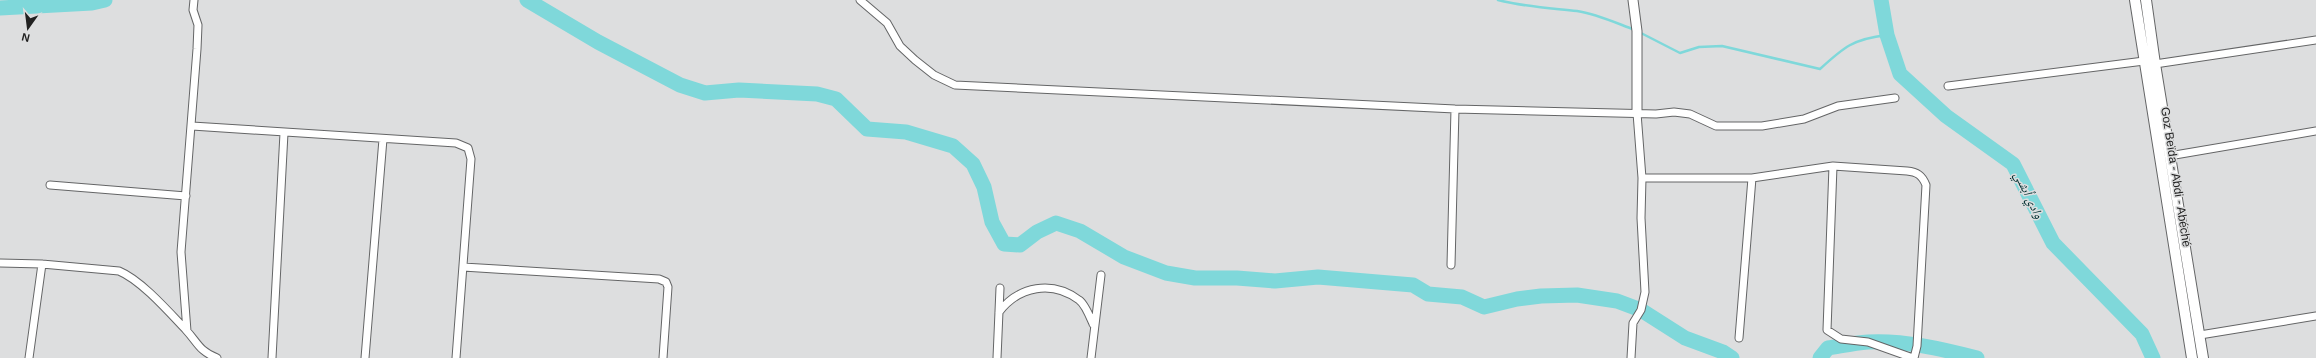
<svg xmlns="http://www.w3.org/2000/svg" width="2316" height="358" font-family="Helvetica,'Noto Naskh Arabic',sans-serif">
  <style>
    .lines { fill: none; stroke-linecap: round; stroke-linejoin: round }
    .stream { stroke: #7fd8da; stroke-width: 2.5 }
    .river { stroke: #7fd8da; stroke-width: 15 }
    .minor-casing { stroke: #646566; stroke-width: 9 }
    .tertiary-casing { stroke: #646566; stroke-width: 11 }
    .secondary-casing { stroke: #646566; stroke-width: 12 }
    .minor { stroke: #fff; stroke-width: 7 }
    .tertiary { stroke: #fff; stroke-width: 9 }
    .secondary { stroke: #fff; stroke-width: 10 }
    .labels { text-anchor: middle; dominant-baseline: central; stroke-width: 3; stroke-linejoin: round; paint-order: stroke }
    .street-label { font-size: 12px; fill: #212121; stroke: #dddedf }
    .water-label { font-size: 13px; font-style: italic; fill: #033132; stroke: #dddedf }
  </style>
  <rect width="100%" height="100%" fill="#dddedf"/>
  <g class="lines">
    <path class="stream" d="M1498 0C1525 7 1549 8 1577 11 1597 14 1616 23 1635 30
      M1639 32 1680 53 1699 47 1722 46 1820 69C1844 47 1853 39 1887 35"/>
    <path class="river" d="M527 0 598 42 680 85 705 93 739 90 817 94 836 99 867 129 906 132 953 146 973 164 984 187 992 222 1004 244 1020 245 1037 232 1056 223 1080 231 1124 257 1166 273 1195 278H1237L1275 281 1318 277 1413 285 1428 294 1462 297 1484 307 1517 299 1541 296 1577 295 1617 301 1641 310 1685 338 1723 352 1732 358
      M1881 0 1887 35 1900 74 1946 116 2013 164 2053 243 2142 334 2153 358
      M0 8 92 3 105 0
      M1820 358 1828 348C1841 346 1854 343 1868 342 1904 340 1942 349 1977 358"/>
    <g class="minor-casing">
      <path id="minor" d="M860 0 887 23 900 46 915 60 934 75 955 85 1455 109 1656 114 1674 112 1690 114 1716 126H1762L1804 119 1838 106 1895 98
        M2155 64 2316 40
        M1948 86 2144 61
        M192 126 456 143 468 148 471 159 456 358
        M2169 156 2316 131
        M1833 166 1827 330 1841 339 1868 342 1913 358
        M1642 178H1752L1833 166 1907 171C1917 172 1922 175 1926 185L1917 346 1914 358
        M50 185 186 196
        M0 263 42 264 119 271C141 280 169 312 186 330 198 343 199 351 217 358
        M1451 265 1455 109
        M463 267 659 279 666 282 668 287 663 358
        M999 312C1019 286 1052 280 1079 300 1085 304 1090 317 1093 324
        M187 331 181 252 197 49 198 25 193 10 194 0
        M2200 335 2316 316
        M1739 338 1752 178
        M29 358 42 264
        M272 358 284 133
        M365 358 383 139
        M997 358 1000 288
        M1091 358 1101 275
        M1631 358 1633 323 1641 310 1645 292 1641 218 1642 178 1637 113"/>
    </g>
    <g class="tertiary-casing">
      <path id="tertiary" d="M1633 0 1637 31V113"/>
    </g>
    <g class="secondary-casing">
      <path id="secondary" d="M2135 0 2192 358
        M2146 0 2155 64 2203 358"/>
    </g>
    <use href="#minor" class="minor"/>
    <use href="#tertiary" class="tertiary"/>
    <use href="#secondary" class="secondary"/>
  </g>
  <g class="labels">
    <g class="street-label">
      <text transform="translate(2176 177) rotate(81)">Goz Beïda - Abdi - Abéché</text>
    </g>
    <g class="water-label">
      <text transform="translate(2029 195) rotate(64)">وادي أبشي</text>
    </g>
  </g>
  <g transform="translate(28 28) rotate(194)" stroke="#dddedf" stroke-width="3" paint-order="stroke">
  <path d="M0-3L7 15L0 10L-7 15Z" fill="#212121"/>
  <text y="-6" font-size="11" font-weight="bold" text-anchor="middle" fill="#212121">N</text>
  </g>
</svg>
